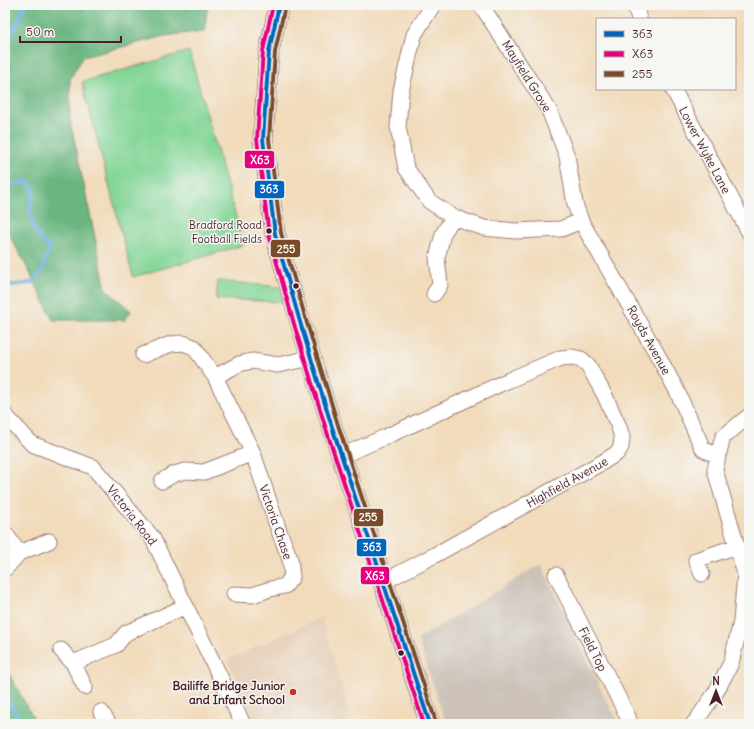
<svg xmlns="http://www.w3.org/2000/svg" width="754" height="729" font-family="Delius,sans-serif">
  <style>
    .built { fill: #e4ccb2 }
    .industrial { fill: #ccc2b9 }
    .green { fill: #82d596; stroke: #667a60 }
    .forest { fill: #69b67f; stroke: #5a6a55 }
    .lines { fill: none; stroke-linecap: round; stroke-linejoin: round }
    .stream { stroke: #6aaedf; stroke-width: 4 }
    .minor-casing { stroke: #9e7d73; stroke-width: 17 }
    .major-casing { stroke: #9e7d73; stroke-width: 21 }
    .minor { stroke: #fff; stroke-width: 15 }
    .major { stroke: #fff; stroke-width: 19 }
    .bus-1-casing { stroke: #f6f6f2; stroke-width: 7 }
    .bus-2-casing { stroke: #f6f6f2; stroke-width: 7 }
    .bus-3-casing { stroke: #f6f6f2; stroke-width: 7 }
    .bus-1 { stroke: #0065bd; stroke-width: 4 }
    .bus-2 { stroke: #e5007d; stroke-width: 4 }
    .bus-3 { stroke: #7a4b2a; stroke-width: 4 }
    .bus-dot { fill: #4a1f2b; stroke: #f6f6f2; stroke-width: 1.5 }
    .poi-dot { fill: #c8321e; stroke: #f6f6f2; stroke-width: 1.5 }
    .labels { text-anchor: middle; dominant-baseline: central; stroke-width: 3; stroke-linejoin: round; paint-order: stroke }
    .bus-label { font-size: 11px; fill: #4a1f2b; stroke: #f6f6f2; text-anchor: end }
    .street-label { font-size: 12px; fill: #4a1f2b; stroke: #f6f6f2 }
    .poi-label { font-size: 12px; font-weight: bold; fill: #4a1f2b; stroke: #f6f6f2; text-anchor: end }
    .line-badge { stroke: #f6f6f2; stroke-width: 1.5 }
    .badge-label { font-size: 11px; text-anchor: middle; font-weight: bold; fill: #fff }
  </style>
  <rect width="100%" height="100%" fill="#f6f6f2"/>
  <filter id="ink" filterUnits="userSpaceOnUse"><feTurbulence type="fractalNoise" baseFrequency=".025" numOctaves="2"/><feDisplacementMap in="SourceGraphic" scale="8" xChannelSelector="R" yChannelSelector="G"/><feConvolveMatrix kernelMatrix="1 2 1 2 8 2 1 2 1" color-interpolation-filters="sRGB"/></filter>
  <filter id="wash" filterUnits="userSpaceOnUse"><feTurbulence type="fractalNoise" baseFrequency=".012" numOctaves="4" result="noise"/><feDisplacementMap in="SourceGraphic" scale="16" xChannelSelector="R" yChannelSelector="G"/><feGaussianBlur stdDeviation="0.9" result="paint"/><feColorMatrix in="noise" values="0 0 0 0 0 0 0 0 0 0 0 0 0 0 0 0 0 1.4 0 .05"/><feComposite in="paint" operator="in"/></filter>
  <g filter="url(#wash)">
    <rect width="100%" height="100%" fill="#f1dbbb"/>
    <path class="built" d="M322 617 352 724H258L227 660Z"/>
    <path class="industrial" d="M541 564 603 694 620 724H446L418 639Z"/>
    <path class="green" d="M189 51 244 245 133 277 82 82Z
      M218 281 280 287 283 302 216 299Z"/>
    <path class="forest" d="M9 5H208L204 31 165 36 83 57 70 79V120L106 289 131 311 125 320H53L29 271 10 236 5 222V14L8 12Z
      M5 667 37 724H5Z"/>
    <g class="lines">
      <path class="stream" d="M5 43C13 31 21 19 24 5
        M5 184 11 185 26 181 34 189 30 210 33 227 38 236 49 247C45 264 44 271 31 283L13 285 5 283
        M5 696 22 724"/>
    </g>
  </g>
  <g filter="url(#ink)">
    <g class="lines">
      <g class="minor-casing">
        <path id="minor" d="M433 5 414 35 401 91 398 127 406 168 429 201 453 217 484 228 516 231 561 229 581 221
          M481 5 549 110 567 156 575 204 581 221 657 354 677 391 703 449 718 456
          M638 5 637 12 639 19
          M673 89 749 232
          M434 294 440 285 437 258 443 234 453 217
          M143 355 171 344 183 343 194 347 215 377 253 453 279 531 290 559 292 577 285 586 270 589 253 595 234 594
          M215 377 239 364 252 361 278 365 311 358
          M5 415 32 444 93 467 152 537 243 724
          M341 456 383 438 509 380 561 358 572 357 581 359 588 365 605 396 619 427 622 437 621 447 617 453 603 462 433 556 383 582
          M162 481 174 474 185 471 204 472 253 453
          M5 533 19 553
          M5 569 19 553 49 541
          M702 574 696 560 737 546
          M556 575 628 717 630 724
          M61 650 73 663 85 687
          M73 663 116 645 126 633 186 606
          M101 712 109 724
          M693 724 696 721 716 692 731 663 741 622 745 574 715 470 718 456 723 437 749 416"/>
      </g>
      <g class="major-casing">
        <path id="major" d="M279 5 269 51 263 139 275 234 300 322 332 427 430 724"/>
      </g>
      <use href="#minor" class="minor"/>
      <use href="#major" class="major"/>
      <g class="bus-1-casing">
        <path id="bus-1" d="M279 5 269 51 263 139 275 234 300 322 332 427 430 724"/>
      </g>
      <g class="bus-2-casing">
        <path id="bus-2" d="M273 5 263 51 257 139 269 235 294 324 326 429 424 724"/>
      </g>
      <g class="bus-3-casing">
        <path id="bus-3" d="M285 6 275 52 269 139 281 233 306 320 338 425 436 722"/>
      </g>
      <use href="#bus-1" class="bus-1"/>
      <use href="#bus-2" class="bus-2"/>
      <use href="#bus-3" class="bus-3"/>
    </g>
  </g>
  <g class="bus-dot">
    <circle cx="269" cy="231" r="3.5"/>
    <circle cx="296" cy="286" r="3.5"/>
    <circle cx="401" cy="653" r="3.5"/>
  </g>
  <circle class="poi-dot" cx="293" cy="692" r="4"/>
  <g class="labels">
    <g class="bus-label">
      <text x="262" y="225">Bradford Road<tspan x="262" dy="14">Football Fields</tspan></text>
    </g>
    <g class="street-label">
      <text transform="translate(527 76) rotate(58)">Mayfield Grove</text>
      <text transform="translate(705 150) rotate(62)">Lower Wyke Lane</text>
      <text transform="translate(649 340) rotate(61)">Royds Avenue</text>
      <text transform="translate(567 482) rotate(-29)">Highfield Avenue</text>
      <text transform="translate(132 515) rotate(52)">Victoria Road</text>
      <text transform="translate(276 522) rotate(71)">Victoria Chase</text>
      <text transform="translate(593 649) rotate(63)">Field Top</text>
    </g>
    <g class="poi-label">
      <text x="285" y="685">Bailiffe Bridge Junior<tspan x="285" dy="14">and Infant School</tspan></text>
    </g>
  </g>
  <g class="line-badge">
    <rect x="244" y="150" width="31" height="19" rx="4" fill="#e5007d"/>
    <rect x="254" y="180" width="31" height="19" rx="4" fill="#0065bd"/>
    <rect x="270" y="239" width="31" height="19" rx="4" fill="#7a4b2a"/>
    <rect x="353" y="508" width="31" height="19" rx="4" fill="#7a4b2a"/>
    <rect x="356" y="538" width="31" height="19" rx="4" fill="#0065bd"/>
    <rect x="360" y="566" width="30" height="19" rx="4" fill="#e5007d"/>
  </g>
  <g class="badge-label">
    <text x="260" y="164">X63</text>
    <text x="269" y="193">363</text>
    <text x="286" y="253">255</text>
    <text x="368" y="521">255</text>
    <text x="372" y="551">363</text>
    <text x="375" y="580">X63</text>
  </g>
  <rect width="754" height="729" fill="none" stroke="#f6f6f2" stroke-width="20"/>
  <rect x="596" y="18" width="140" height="72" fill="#f6f6f2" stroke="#b1a0a2"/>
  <rect x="604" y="31" width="20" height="6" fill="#0065bd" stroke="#b1a0a2"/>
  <text x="632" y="38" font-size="12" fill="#4a1f2b">363</text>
  <rect x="604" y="51" width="20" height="6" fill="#e5007d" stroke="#b1a0a2"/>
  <text x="632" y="58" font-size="12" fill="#4a1f2b">X63</text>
  <rect x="604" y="71" width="20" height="6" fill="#7a4b2a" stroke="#b1a0a2"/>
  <text x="632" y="78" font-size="12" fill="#4a1f2b">255</text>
  <g transform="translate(716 691)" stroke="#f6f6f2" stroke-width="3" paint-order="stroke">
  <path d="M0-3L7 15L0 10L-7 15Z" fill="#4a1f2b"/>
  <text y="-6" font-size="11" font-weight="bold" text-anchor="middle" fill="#4a1f2b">N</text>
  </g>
  <path d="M20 36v6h101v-6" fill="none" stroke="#4a1f2b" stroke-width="2"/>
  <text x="26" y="36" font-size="12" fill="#4a1f2b" stroke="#f6f6f2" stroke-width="3" paint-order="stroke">50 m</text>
</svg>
